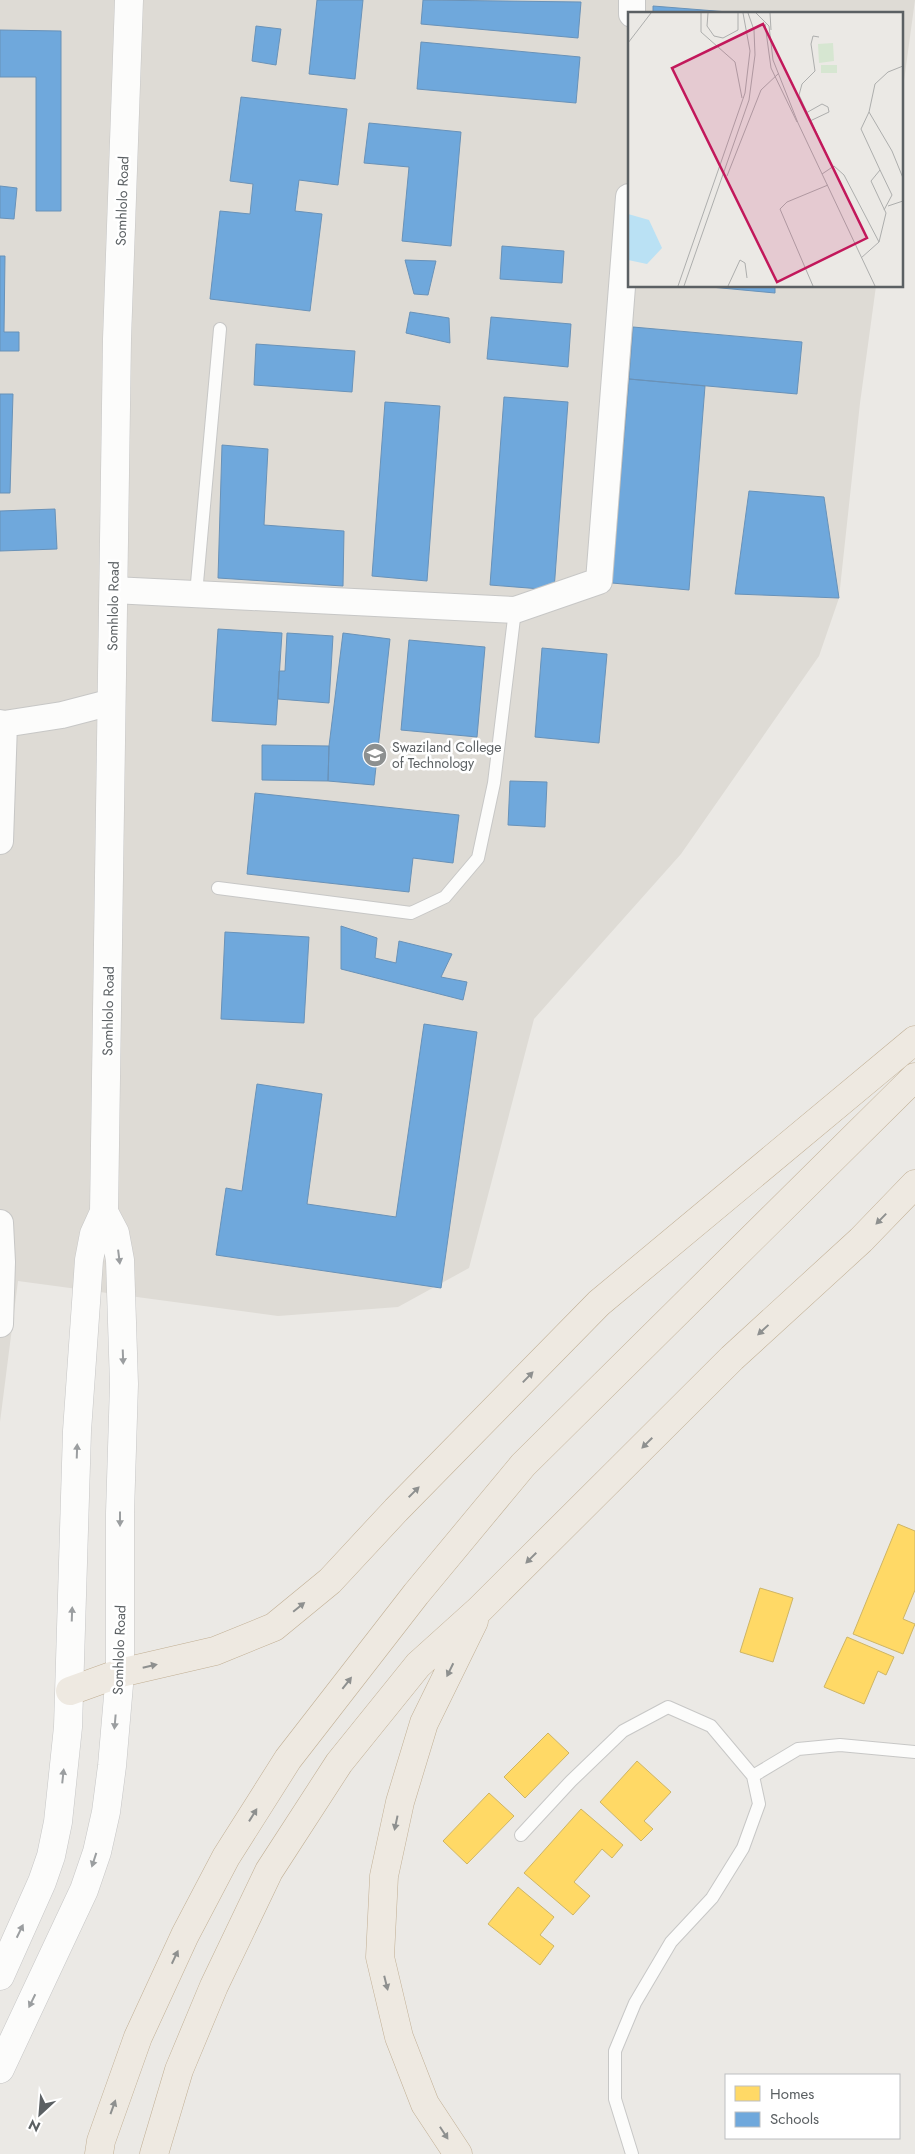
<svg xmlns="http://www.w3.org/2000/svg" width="915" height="2154" font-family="Jost,sans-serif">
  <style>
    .education { fill: #dedbd5 }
    .homes { fill: #ffd966; stroke: #ceb565 }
    .schools { fill: #6fa8dc; stroke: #6992b8 }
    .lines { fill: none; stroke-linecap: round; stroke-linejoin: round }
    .lane-casing { stroke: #c7c7c6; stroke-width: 14 }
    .street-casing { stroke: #c7c7c6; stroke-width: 28 }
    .secondary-casing { stroke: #c6c6c6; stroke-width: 29 }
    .highway-casing { stroke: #c1af94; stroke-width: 29 }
    .lane { stroke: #fcfcfb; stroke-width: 12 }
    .street { stroke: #fcfcfb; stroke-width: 26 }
    .secondary { stroke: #fcfcfb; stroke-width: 28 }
    .highway { stroke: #eee9e1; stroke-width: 28 }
    .oneway { fill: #8e908f }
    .oneway2 { fill: #9b9ea0 }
    .labels { text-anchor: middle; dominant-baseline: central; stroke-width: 5; stroke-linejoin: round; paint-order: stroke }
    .street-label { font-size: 14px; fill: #5b6063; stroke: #fff }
    .poi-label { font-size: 14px; fill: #5b6063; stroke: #fff; text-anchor: start }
    .inset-road { fill: none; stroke: #adaead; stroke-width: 1 }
    .view { fill: #c2185b; fill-opacity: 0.15; stroke: #c2185b; stroke-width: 2.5 }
    .inset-edge { fill: none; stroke: #5b6063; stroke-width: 2.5 }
  </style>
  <rect width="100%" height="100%" fill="#ebe9e5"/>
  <path class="education" d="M0 0H915L901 103V14H629V286H876L860 403 841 579 839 598 819 656 681 854 534 1019 469 1268 398 1307 278 1316 18 1281 0 1422Z"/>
  <path class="homes" d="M898 1524 915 1531V1590L903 1619 915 1624 903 1654 853 1634Z
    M760 1588 793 1598 773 1662 740 1652Z
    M847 1637 894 1657 886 1675 878 1671 864 1704 824 1687Z
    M548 1733 569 1753 525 1798 504 1777Z
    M637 1761 671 1792 644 1821 653 1829 641 1841 600 1802Z
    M489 1793 514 1816 467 1864 443 1841Z
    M581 1809 623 1845 612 1858 602 1849 574 1882 590 1896 573 1915 524 1873Z
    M518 1887 554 1917 540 1935 554 1946 540 1965 488 1924Z"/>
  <path class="schools" d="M317 0H363L355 79 309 74Z
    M423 0 581 2 578 38 421 24Z
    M653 6 753 14H653Z
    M256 26 281 29 276 65 252 61Z
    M0 30 61 31V211H36V77H0Z
    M421 42 580 57 576 103 417 89Z
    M241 97 347 109 338 185 299 180 295 211 322 214 310 311 210 299 220 211 250 214 253 184 230 181Z
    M369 123 461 132 451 246 402 241 409 167 364 163Z
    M0 186 17 188 14 219 0 218Z
    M502 246 564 251 562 283 500 279Z
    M0 256H5L4 332H19V351H0Z
    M405 260 436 261 428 295 414 294Z
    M700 286H775V293Z
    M410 312 449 318 450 343 406 333Z
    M491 317 571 324 568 367 487 359Z
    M633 327 802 342 797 394 629 379Z
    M256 344 355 351 352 392 254 385Z
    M629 379 705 386 689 590 612 583Z
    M0 394H13L10 493H0Z
    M504 397 568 402 554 590 490 585Z
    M385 402 440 406 427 581 372 576Z
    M222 445 268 449 264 525 344 531 343 586 218 578Z
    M749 491 824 497 839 598 735 594Z
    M55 509 57 549 0 551V511Z
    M218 629 282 633 276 725 212 721Z
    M287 633 333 636 329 703 278 699 279 671H285Z
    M343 633 390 639 374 785 328 781 329 746Z
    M409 640 485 647 477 737 401 730Z
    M542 648 607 654 599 743 535 737Z
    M262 745 329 746 328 781 262 780Z
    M510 781 547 782 545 827 508 825Z
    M255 793 459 815 453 863 413 858 409 892 247 874Z
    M341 926 377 938 375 958 396 963 399 941 452 954 441 977 467 982 463 1000 341 969Z
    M225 932 309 937 304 1023 221 1019Z
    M424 1024 477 1032 441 1288 216 1255 226 1188 242 1191 257 1084 322 1094 307 1204 396 1217Z"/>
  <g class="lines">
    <g class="lane-casing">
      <path id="lane" d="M196 594 220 329
        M218 888 411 913 445 897 478 858 494 783 515 610
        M753 1776 798 1749 840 1745 915 1752
        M521 1835 571 1781 623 1731 668 1707 711 1726 753 1776 759 1804 743 1848 712 1898 671 1942 635 2003 615 2051V2099L632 2154"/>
    </g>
    <g class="street-casing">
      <path id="street" d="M632 14V0
        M113 590 515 610 599 581 629 197
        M0 723 4 724 62 715 112 702
        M0 841 4 724
        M0 1223 2 1262 0 1324"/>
    </g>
    <g class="secondary-casing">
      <path id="secondary" d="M0 1976 42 1882 51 1856 58 1822 68 1727 77 1431 89 1260 94 1234 104 1212 117 339 129 0
        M0 2069 84 1890 97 1852 106 1812 112 1766 120 1673V1513L124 1384 120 1260 115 1233 104 1212"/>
    </g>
    <g class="highway-casing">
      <path id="highway" d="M70 1691 120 1673 215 1651 274 1627 330 1581 396 1510 599 1303 915 1040
        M99 2154 101 2141 138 2037 185 1935 226 1857 288 1759 416 1594 523 1465 915 1077
        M154 2154 179 2070 214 1986 269 1871 339 1763 418 1665 479 1610 732 1358 861 1240 915 1184
        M458 2154 425 2104 399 2037 380 1957 384 1876 400 1802 424 1723 474 1621"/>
    </g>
    <use href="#lane" class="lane"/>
    <use href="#street" class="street"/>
    <use href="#secondary" class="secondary"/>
    <use href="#highway" class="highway"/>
  </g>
  <defs><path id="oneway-solid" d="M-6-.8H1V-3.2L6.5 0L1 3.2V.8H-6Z" transform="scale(1.25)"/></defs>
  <g class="oneway">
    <use href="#oneway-solid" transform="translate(881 1219) rotate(134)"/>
    <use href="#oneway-solid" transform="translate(763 1330) rotate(137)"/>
    <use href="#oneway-solid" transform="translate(528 1377) rotate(-46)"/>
    <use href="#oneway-solid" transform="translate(647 1443) rotate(135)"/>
    <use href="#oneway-solid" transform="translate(414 1492) rotate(-45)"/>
    <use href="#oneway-solid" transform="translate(531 1558) rotate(135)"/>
    <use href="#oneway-solid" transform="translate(299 1607) rotate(-39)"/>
    <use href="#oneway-solid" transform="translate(150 1666) rotate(-13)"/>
    <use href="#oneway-solid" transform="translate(450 1670) rotate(116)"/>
    <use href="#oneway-solid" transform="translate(347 1683) rotate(-52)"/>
    <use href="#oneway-solid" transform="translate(253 1815) rotate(-58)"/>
    <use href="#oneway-solid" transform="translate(396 1823) rotate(102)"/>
    <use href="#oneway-solid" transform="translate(175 1957) rotate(-65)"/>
    <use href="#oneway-solid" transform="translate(386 1983) rotate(76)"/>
    <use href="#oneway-solid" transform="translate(113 2107) rotate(-70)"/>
    <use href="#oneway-solid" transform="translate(444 2133) rotate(57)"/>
  </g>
  <g class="oneway2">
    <use href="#oneway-solid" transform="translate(119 1257) rotate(83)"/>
    <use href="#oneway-solid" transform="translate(123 1357) rotate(88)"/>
    <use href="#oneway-solid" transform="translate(77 1451) rotate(-88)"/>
    <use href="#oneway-solid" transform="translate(120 1519) rotate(90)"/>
    <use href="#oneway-solid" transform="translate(72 1614) rotate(-88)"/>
    <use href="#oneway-solid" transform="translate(115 1722) rotate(95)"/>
    <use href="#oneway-solid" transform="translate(63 1776) rotate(-84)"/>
    <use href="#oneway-solid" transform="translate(94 1860) rotate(108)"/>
    <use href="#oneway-solid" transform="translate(20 1931) rotate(-64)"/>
    <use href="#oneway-solid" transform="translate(32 2001) rotate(116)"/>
  </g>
  <defs>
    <g id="university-disc" transform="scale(1.25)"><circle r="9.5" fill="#8d9090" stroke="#fff"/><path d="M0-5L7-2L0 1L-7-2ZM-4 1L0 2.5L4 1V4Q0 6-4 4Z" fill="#fff"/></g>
  </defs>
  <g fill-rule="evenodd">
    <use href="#university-disc" x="375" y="755"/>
  </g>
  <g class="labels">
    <g class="street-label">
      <text transform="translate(122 201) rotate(-88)">Somhlolo Road</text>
      <text transform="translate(113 606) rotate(-89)">Somhlolo Road</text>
      <text transform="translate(108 1011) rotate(-89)">Somhlolo Road</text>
      <text transform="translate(119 1650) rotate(-88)">Somhlolo Road</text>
    </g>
    <g class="poi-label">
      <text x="392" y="747">Swaziland College<tspan x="392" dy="16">of Technology</tspan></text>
    </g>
  </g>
  <g transform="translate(628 12)">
    <rect width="275" height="275" fill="#ebe9e5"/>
    <path d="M205 31 206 49 191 51 190 32ZM193 53H209V61H193Z" fill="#d6e6d1"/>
    <path d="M0 202 21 208 34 236 19 252 0 248Z" fill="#bae1f4"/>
    <path class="inset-road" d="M73 1V20L107 50 114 86M80 1 79 14 86 24 95 26 110 18V1M128 1 141 14 145 48 170 111 247 274M142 1 143 18M137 12 143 56 169 110M191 25 185 24 183 32 187 59 174 72 171 83 204 154M0 31 23 1M241 100 264 139 275 166M178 101 194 92 200 95 201 100 182 109M252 158 264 183 256 198M194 162 206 154 216 163 251 230M99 164 133 78 151 61M260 194 275 189M233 246 251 230 258 201 243 169 252 158 233 117 241 100 247 72 260 60 275 54M50 274 117 81 122 39 115 1M56 274 121 88 127 43 126 18 120 1M100 274 112 248 117 251 119 266M185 274 152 197 159 190 200 173"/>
    <path class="view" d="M135 12 239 226 149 270 44 56Z"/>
    <rect width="275" height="275" class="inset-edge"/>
  </g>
  <rect x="725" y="2074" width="175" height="65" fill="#ffffff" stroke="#bdbfc1"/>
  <rect x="735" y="2086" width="25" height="15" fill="#ffd966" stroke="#bdbfc1"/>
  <text x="770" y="2099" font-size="15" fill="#5b6063">Homes</text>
  <rect x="735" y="2112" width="25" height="15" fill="#6fa8dc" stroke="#bdbfc1"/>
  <text x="770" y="2124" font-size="15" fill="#5b6063">Schools</text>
  <g transform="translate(40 2114) rotate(206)" stroke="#ffffff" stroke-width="4" paint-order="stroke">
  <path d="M0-4L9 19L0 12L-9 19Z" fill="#5b6063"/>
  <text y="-8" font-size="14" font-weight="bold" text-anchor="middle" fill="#5b6063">N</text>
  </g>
</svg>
